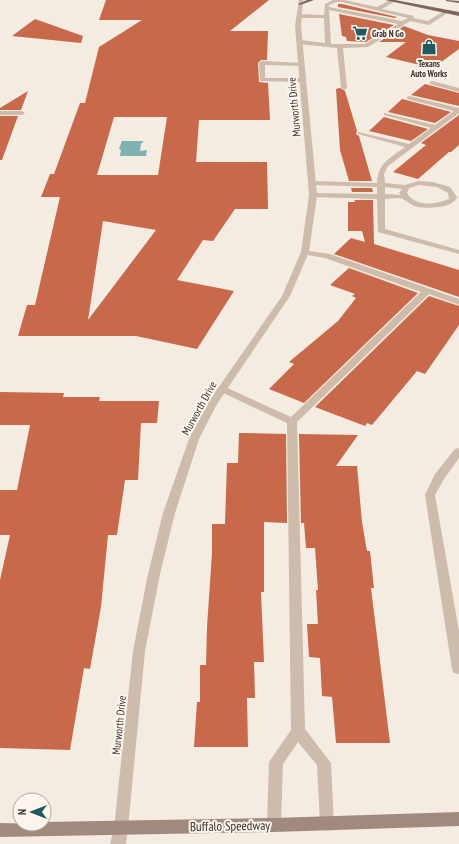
<svg xmlns="http://www.w3.org/2000/svg" width="459" height="844" font-family="'PT Sans Narrow',sans-serif">
  <style>
    .water { fill: #7fb0b2 }
    .building { fill: #c8694b; fill-rule: evenodd }
    .lines { fill: none; stroke-linecap: round; stroke-linejoin: round }
    .service { fill: #cdbbac; fill-rule: evenodd }
    .minor { fill: #cdbbac; fill-rule: evenodd }
    .tertiary { fill: #cdbbac; fill-rule: evenodd }
    .secondary { fill: #a18a7d; fill-rule: evenodd }
    .primary { fill: #7d675c; fill-rule: evenodd }
    .labels { text-anchor: middle; dominant-baseline: central; stroke-width: 4; stroke-linejoin: round; paint-order: stroke }
    .far-poi-label { font-size: 9px; font-weight: bold; fill: #3b302b; stroke: #fbf5ee; text-anchor: start }
    .street-label { font-size: 11px; fill: #3b302b; stroke: #fbf5ee }
    .near-street-label { font-size: 13px; fill: #3b302b; stroke: #fbf5ee }
  </style>
  <rect width="100%" height="100%" fill="#f4ebe1"/>
  <path class="water" d="M122 141H143V143H141L140 151 147 150 146 156H120L121 150 119 149Z"/>
  <path class="building" d="M106 0H269L230 31H268L267 60H261L258 63 259 82 268 83 270 120H199L196 162H267L268 209H235L213 241 203 240 177 280 234 291 197 349 136 336H18L27 305H35L60 197H41L50 174H54L80 103H85L99 47 142 20H99ZM114 117H167L158 175H97ZM103 221 156 230 88 320Z
    M338 4H342L397 17 395 18 338 7Z
    M339 14 394 25 366 42 347 41 346 37 342 36Z
    M35 19 83 36 81 43 12 36Z
    M404 26 428 35 459 41V49L433 68 386 57 406 42H379Z
    M425 84 459 93V106L411 95Z
    M340 88 345 91 357 131 356 134 359 136 372 181H349L340 150 336 89Z
    M28 91 21 110H0V108Z
    M402 99 406 100 451 112 435 123 388 112Z
    M459 115V145L451 152H449L418 179 393 172 426 145 421 143Z
    M0 116H18L2 160H0Z
    M384 117 428 129 411 141 369 131Z
    M351 188H372L373 192H352Z
    M354 200H373L374 244 459 270V297L334 254 351 238 365 242 362 231H348V202H355Z
    M349 268 418 293 304 403 269 389 294 364 289 362 338 321 356 298 352 296 355 294 330 285Z
    M429 296 459 306V325L425 374 417 371 372 425 367 423 365 426 315 407Z
    M0 392 64 393 63 397H100L99 401H159L157 423H141L138 480H125L117 535H108L101 607 90 669 84 668 70 750 0 748V580L10 535H0V490H17L30 425H0Z
    M239 433 286 434 287 523 264 522V592H261L264 662H254L255 698H247L248 747H194L197 702H200V665H206L207 627 212 553V524H225L227 463H238Z
    M299 434 358 435 336 466H357L362 522 367 551H370L374 588H371L390 743H336L332 697 322 696 320 658 309 657 307 624H318L316 590H318L315 548H306L304 523H301Z"/>
  <g class="lines">
    <path class="service" d="M333 0H344L377 7 390 0H394V2L382 9 414 16 413 18 428 21 444 11 449 12 429 25 410 21 368 47 343 48 347 88 344 90 341 88 337 48 300 44 297 42 300 40 325 43 324 18H299L296 16 299 14 324 15 325 4ZM336 2H342L408 18 402 21 329 7V5ZM329 10 398 24 365 44H331Z
      M262 61 303 63 304 64 301 66 265 65V78H303L306 80 303 82 260 81 259 63Z
      M432 81 459 88V92L430 84 429 83Z
      M409 96 459 108V113L388 166 384 174 385 183 405 185 418 181 433 182 450 187 457 197C453 209 424 209 414 206 410 204 407 201 403 199 399 197 390 199 385 199V229L459 250V254L378 232 377 199 313 197 309 195 313 193 377 194V187L313 185 309 183 313 181 377 183C378 162 391 158 405 147L358 134V132L409 144 431 128 384 115V113L435 125 454 111 407 99V97ZM419 185 437 187 448 193 449 199C435 205 416 207 407 193L409 188ZM385 187 402 189 399 193 401 195 385 194Z
      M302 250 330 254 459 299V305L429 294 297 422 305 729 331 763 334 824 332 829 327 831 322 829 320 824 317 765 298 742 283 764 281 825 279 830 274 832 269 830 267 825 269 762 291 730 287 423 219 391 217 389 219 387H225L291 417 421 292 325 258 302 254Z
      M459 448V458L444 479 435 495 459 631V674L454 673 452 669 425 495 435 474 455 449Z"/>
    <path class="minor" d="M0 111H22L25 113 22 115H0Z"/>
    <path class="tertiary" d="M299 0H303L301 26 317 195 309 252 290 296 217 404 199 439 175 513 160 574 145 651 128 828 126 844H110L114 828 133 651 148 574 163 513 189 439 207 404 282 296 301 252 309 195 295 26Z"/>
    <path class="secondary" d="M459 812V826L274 832 0 837V823L44 824V822L274 818Z"/>
    <path class="primary" d="M307 0H314L300 5 298 4Z
      M385 0H395L459 12V16Z
      M446 0 459 1V3L446 1Z"/>
  </g>
  <defs>
    <g id="supermarket-bare" transform="scale(1.2)"><path d="M-6-5.5h2.5l.6 2H6L4.5 2H-2.5L-4.4-4H-6ZM-1.5 3.2a1.3 1.3 0 1 0 .1 0ZM3 3.2a1.3 1.3 0 1 0 .1 0Z" fill="#1f5a5e" stroke="#fbf5ee" stroke-width="2.5" paint-order="stroke"/></g>
    <g id="shop-bare" transform="scale(1.2)"><path d="M-5-2.5h2.3a2.7 3.5 0 0 1 5.4 0H5L5.5 6h-11ZM-1.5-2.5h3a1.5 2.3 0 0 0-3 0Z" fill="#1f5a5e" stroke="#fbf5ee" stroke-width="2.5" paint-order="stroke"/></g>
  </defs>
  <g fill-rule="evenodd">
    <use href="#supermarket-bare" x="360" y="33"/>
    <use href="#shop-bare" x="429" y="47"/>
  </g>
  <g class="labels">
    <g class="far-poi-label">
      <text x="372" y="33">Grab N Go</text>
      <text x="429" y="63" text-anchor="middle">Texans<tspan x="429" dy="10">Auto Works</tspan></text>
    </g>
    <g class="street-label">
      <text transform="translate(294 107) rotate(-95)">Murworth Drive</text>
      <text transform="translate(199 408) rotate(-61)">Murworth Drive</text>
      <text transform="translate(119 725) rotate(-84)">Murworth Drive</text>
    </g>
    <g class="near-street-label">
      <text transform="translate(230 826) rotate(-1)">Buffalo Speedway</text>
    </g>
  </g>
  <g transform="translate(32 812) rotate(270)"><circle r="19" fill="#fbf5ee" stroke="#aea6a0"/>
  <path d="M0-3L7 15L0 10L-7 15Z" fill="#1f5a5e"/>
  <text y="-6" font-size="11" font-weight="bold" text-anchor="middle" fill="#3b302b">N</text>
  </g>
</svg>
